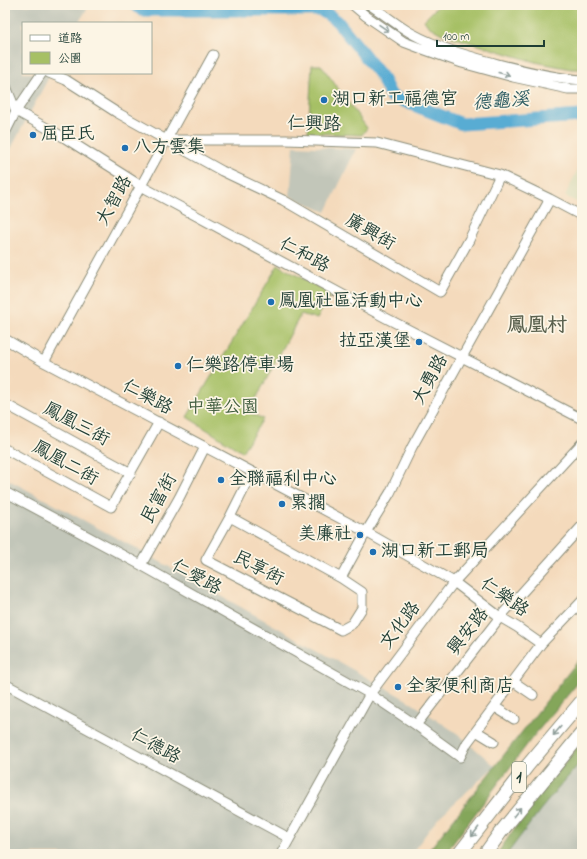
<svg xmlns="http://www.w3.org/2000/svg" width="587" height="859" font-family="'Indie Flower','LXGW WenKai TC',sans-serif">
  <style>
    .built { fill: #ddddbc }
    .industrial { fill: #c2c6b9 }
    .green { fill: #a6c065; stroke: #627e4c }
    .forest { fill: #84a65a; stroke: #527247 }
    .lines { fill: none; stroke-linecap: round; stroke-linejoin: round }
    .river { stroke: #58acd3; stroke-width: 13 }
    .minor-casing { stroke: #8a8c78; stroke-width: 11 }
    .highway-casing { stroke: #8a8c78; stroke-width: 15 }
    .minor { stroke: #fff; stroke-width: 9 }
    .highway { stroke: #fff; stroke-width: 13 }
    .oneway { stroke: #8f9e9a }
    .poi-dot { fill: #1f6fb2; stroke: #fcf5e5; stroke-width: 1.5 }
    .labels { text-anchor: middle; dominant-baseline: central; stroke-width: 3.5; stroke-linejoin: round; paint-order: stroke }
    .shield { fill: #fcf5e5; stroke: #617469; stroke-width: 1 }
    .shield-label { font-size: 17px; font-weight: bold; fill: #1f3d34 }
    .poi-label { font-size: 18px; fill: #1f3d34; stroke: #fcf5e5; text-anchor: start }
    .street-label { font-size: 18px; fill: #1f3d34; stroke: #fcf5e5 }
    .park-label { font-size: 18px; fill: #415e40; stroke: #fcf5e5 }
    .water-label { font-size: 19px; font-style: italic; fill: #305e64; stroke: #fcf5e5 }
    .quarter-label { font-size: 20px; font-weight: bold; fill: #5a614e; stroke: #fcf5e5 }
  </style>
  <rect width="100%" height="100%" fill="#fcf5e5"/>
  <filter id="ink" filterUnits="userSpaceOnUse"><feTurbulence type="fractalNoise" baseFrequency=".025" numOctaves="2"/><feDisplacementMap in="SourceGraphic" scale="8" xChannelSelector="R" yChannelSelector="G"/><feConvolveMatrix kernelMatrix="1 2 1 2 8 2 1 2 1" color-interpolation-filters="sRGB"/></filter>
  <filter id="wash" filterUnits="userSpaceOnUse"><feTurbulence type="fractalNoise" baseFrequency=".012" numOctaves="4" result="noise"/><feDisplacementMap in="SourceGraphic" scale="16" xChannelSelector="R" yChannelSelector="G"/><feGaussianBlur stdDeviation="0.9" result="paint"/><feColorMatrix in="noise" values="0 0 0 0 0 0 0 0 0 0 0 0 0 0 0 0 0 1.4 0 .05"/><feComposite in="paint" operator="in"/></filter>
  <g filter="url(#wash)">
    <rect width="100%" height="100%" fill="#f4dabc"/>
    <path class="built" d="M582 160V205L565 196Z"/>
    <path class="industrial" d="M5 5H90L78 23H23V73H51L5 160Z
      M294 146 356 149 326 212 290 196Z
      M5 478 139 550 407 700 458 734 495 766 438 818 411 854H5Z
      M582 749V854H502Z"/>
    <path class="green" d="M439 5H582V69H571L535 62 442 34 428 26 424 20Z
      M312 65H321L367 128 362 135 308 133Z
      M278 265 331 294 317 319 301 314 249 412 263 419 242 452 187 417Z"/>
    <path class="forest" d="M582 657V678L532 738 445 854H426L573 667Z
      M582 741V760L541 809 507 854H497L531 804Z"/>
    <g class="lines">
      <path class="river" d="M136 5 142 10H321L337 21 381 76 391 96 462 124 582 116"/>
    </g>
  </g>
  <g filter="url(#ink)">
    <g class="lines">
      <g class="minor-casing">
        <path id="minor" d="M353 5 366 16 404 42 420 48 462 63 513 77 568 89H582
          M370 5C384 14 397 25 411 33 438 48 468 56 498 64 525 71 553 78 582 80
          M49 73 66 80 116 112 222 171 283 200 440 292 469 240 500 175
          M5 84 16 111
          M16 111 65 138 141 186 386 318 582 419
          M5 133 16 111 42 73
          M169 140H286L377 143 500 175 550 199 582 216
          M5 339 44 362 366 532 454 582 500 617 517 627 541 644
          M44 362 213 55
          M5 404 131 473
          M5 449 111 507 159 422
          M5 492 141 565 370 694 416 725 460 757 467 743 541 644 582 601
          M230 517 341 578 362 592V608L352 624 341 630 206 560 230 517 252 473
          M141 565 179 498 205 447
          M341 578 366 532 390 493 412 447 462 357 550 199
          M514 682 533 695
          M5 684 289 838
          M495 707 514 719
          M416 725 500 617 582 526
          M476 731 494 742
          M281 854 370 694 454 582 582 443"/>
      </g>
      <g class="highway-casing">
        <path id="highway" d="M459 854 528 765 582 701
          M485 854 500 833 582 733"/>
      </g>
      <use href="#minor" class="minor"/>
      <use href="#highway" class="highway"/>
    </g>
    <defs><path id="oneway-shaft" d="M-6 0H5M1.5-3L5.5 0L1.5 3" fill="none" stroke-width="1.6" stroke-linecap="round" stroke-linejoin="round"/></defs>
    <g class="oneway">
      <use href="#oneway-shaft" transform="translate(384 28) rotate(34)"/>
      <use href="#oneway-shaft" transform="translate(504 74) rotate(15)"/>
      <use href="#oneway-shaft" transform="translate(557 731) rotate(130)"/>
      <use href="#oneway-shaft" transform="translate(517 812) rotate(-51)"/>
      <use href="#oneway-shaft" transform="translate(475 832) rotate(127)"/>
    </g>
  </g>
  <g class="poi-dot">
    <circle cx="324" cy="100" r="4"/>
    <circle cx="33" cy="135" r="4"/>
    <circle cx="125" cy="148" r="4"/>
    <circle cx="271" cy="302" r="4"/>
    <circle cx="419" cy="342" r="4"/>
    <circle cx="178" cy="366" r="4"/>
    <circle cx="221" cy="480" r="4"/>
    <circle cx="282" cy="504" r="4"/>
    <circle cx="360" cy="535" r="4"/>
    <circle cx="373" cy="552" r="4"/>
    <circle cx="398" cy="687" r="4"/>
  </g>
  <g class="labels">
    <rect class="shield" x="512" y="762" width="14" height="30" rx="3"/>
    <g class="shield-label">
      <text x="519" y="777">1</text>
    </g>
    <g class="poi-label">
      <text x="332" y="100">湖口新工福德宮</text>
      <text x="41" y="135">屈臣氏</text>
      <text x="133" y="148">八方雲集</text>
      <text x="279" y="302">鳳凰社區活動中心</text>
      <text x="411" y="342" text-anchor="end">拉亞漢堡</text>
      <text x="186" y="366">仁樂路停車場</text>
      <text x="229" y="480">全聯福利中心</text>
      <text x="290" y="504">累擱</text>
      <text x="352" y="535" text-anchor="end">美廉社</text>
      <text x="381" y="552">湖口新工郵局</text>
      <text x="406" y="687">全家便利商店</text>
    </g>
    <g class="street-label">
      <text transform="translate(314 125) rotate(1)">仁興路</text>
      <text transform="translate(115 201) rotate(-61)">大智路</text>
      <text transform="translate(370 233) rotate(30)">廣興街</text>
      <text transform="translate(304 256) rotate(28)">仁和路</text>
      <text transform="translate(431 380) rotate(-61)">大勇路</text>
      <text transform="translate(147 398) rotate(28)">仁樂路</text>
      <text transform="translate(76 425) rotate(28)">鳳凰三街</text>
      <text transform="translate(65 464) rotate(29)">鳳凰二街</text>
      <text transform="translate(160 499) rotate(-61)">民富街</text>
      <text transform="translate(258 569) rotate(27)">民享街</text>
      <text transform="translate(196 578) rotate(29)">仁愛路</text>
      <text transform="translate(504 598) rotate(35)">仁樂路</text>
      <text transform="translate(401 626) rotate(-53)">文化路</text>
      <text transform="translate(469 632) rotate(-52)">興安路</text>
      <text transform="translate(155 747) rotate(29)">仁德路</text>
    </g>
    <g class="park-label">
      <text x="223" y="408">中華公園</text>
    </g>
    <g class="water-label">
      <text transform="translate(501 102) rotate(-4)">德龜溪</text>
    </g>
    <g class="quarter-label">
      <text x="537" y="326">鳳凰村</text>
    </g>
  </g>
  <rect width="587" height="859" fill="none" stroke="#fcf5e5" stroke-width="20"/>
  <rect x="22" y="22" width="130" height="52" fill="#fcf5e5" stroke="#a4ab9e"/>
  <rect x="30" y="35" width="20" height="6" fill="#ffffff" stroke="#a4ab9e"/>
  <text x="58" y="42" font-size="12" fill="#1f3d34">道路</text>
  <rect x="30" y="52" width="20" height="12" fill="#a6c065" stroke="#a4ab9e"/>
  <text x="58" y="62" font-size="12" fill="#1f3d34">公園</text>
  <path d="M437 40v6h107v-6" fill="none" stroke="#1f3d34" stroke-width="2"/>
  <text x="443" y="40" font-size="12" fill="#1f3d34" stroke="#fcf5e5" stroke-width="3" paint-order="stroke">100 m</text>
</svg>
